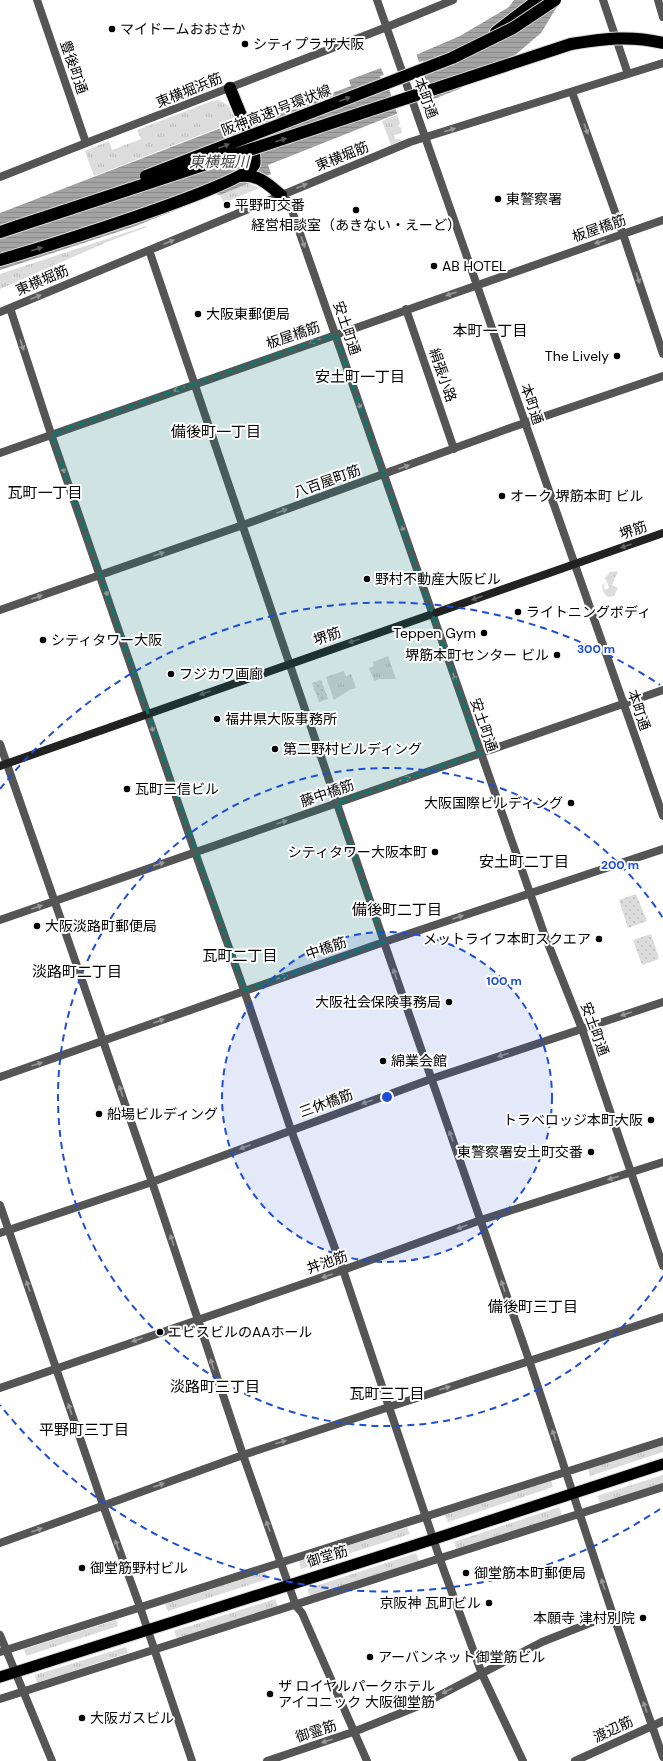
<svg xmlns="http://www.w3.org/2000/svg" width="663" height="1761" font-family="'DM Sans','Noto Sans JP',sans-serif">
  <style>
    .grass { fill: url(#grass-tufts) }
    .garden { fill: url(#garden-dots) }
    .water { fill: url(#water-rules) }
    .pier { fill: #fff }
    .lines { fill: none; stroke-linecap: round; stroke-linejoin: round }
    .trunk-casing { stroke: #dbdbdb; stroke-width: 13 }
    .motorway-casing { stroke: #dbdbdb; stroke-width: 14 }
    .minor { stroke: #555; stroke-width: 8 }
    .tertiary { stroke: #555; stroke-width: 8 }
    .secondary { stroke: #222; stroke-width: 8 }
    .trunk { stroke: #000; stroke-width: 11 }
    .motorway { stroke: #000; stroke-width: 12 }
    .motorway-bridge-casing { stroke: #dbdbdb; stroke-width: 14; stroke-linecap: butt }
    .motorway-bridge { stroke: #000; stroke-width: 12 }
    .oneway { fill: #595959 }
    .oneway2 { fill: #999 }
    .oneway3 { fill: #646464 }
    .marked { fill: #0f766e; fill-opacity: 0.2; stroke: #0f766e; stroke-width: 3; stroke-dasharray: 8 5; stroke-linejoin: round }
    .ring { fill: none; stroke: #1d4ed8; stroke-width: 2; stroke-dasharray: 7 5 }
    .poi-dot { fill: #000; stroke: #fff; stroke-width: 1.5 }
    .labels { text-anchor: middle; dominant-baseline: central; stroke-width: 4; stroke-linejoin: round; paint-order: stroke }
    .poi-label { font-size: 14px; fill: #000; stroke: #fff; text-anchor: start }
    .street-label { font-size: 14px; fill: #000; stroke: #fff }
    .water-label { font-size: 15px; font-style: italic; fill: #444; stroke: #fff }
    .neighbourhood-label { font-size: 15px; fill: #000; stroke: #fff }
    .centre { fill: #1d4ed8; stroke: #fff; stroke-width: 2 }
    .ring-label { font-size: 12px; text-anchor: middle; font-weight: bold; fill: #1d4ed8; stroke: #fff; stroke-width: 4; stroke-linejoin: round; paint-order: stroke }
  </style>
  <defs>
    <pattern id="grass-tufts" width="24" height="20" patternUnits="userSpaceOnUse"><rect width="24" height="20" fill="#dcdcdc"/><path d="M3 7l-1-3M5 7V3M7 7l1-3M15 17l-1-3M17 17v-4M19 17l1-3" fill="none" stroke="#bbb"/></pattern>
    <pattern id="garden-dots" width="8" height="8" patternUnits="userSpaceOnUse"><rect width="8" height="8" fill="#dcdcdc"/><path d="M2 2h.1M6 6h.1" fill="none" stroke="#bbb" stroke-width="1.8" stroke-linecap="round"/></pattern>
    <pattern id="water-rules" width="6" height="5" patternUnits="userSpaceOnUse"><rect width="6" height="5" fill="#a3a3a3"/><path d="M0 2.5h6" fill="none" stroke="#8b8b8b"/></pattern>
  </defs>
  <rect width="100%" height="100%" fill="#fff"/>
  <path class="grass" d="M218 100 228 105 236 121 94 176 85 151 109 141 112 150 141 139 137 130 212 101Z
    M397 115 400 123 398 126 401 128 402 133 394 135 395 139H400L401 141 391 145 382 121Z
    M249 183 259 188 224 203 220 195Z
    M146 226 147 227 107 242 0 289V274Z
    M618 571 612 585 618 588 614 596 608 597C603 594 602 589 603 583L605 590 609 588 606 579H604L610 572Z
    M388 656 396 679H379L374 681 369 668 374 666 373 662Z
    M344 671 346 676 351 674 356 688 349 690 334 700 326 677Z
    M663 1445V1452L590 1476 588 1469Z
    M663 1475V1483L600 1503 597 1496Z
    M551 1480 553 1487 448 1522 445 1515Z
    M559 1507 562 1515 456 1549 454 1542Z
    M407 1527 410 1534 301 1569 299 1561Z
    M416 1553 419 1561 310 1596 307 1589Z
    M265 1572 268 1579 168 1611 165 1604Z
    M275 1599 278 1606 177 1639 174 1631Z
    M116 1620 118 1626 26 1656 24 1649Z
    M126 1647 128 1653 37 1683 35 1675Z"/>
  <path class="garden" d="M321 680 328 699 319 702 312 683Z
    M636 894 647 921 628 928 619 900Z
    M651 934 659 959 642 965 633 940Z"/>
  <path class="water" d="M514 0H561L541 33 514 56 459 89 268 165 271 174 220 195 216 194 133 227 0 270V213L257 114 258 116 302 100V97L318 91 321 97 351 86 349 80 418 54 460 36 509 7Z"/>
  <path class="pier" d="M416 53 419 62 423 61 424 66 421 67 434 101 398 116 386 80 382 81 380 76 384 75 380 66Z"/>
  <g class="lines">
    <g class="trunk-casing">
      <path id="trunk" d="M0 1677 434 1539 663 1464"/>
    </g>
    <g class="motorway-casing">
      <path id="motorway" d="M496 32 538 0
        M240 176C258 174 268 184 281 195
        M0 232 18 226
        M0 260C34 250 244 186 254 165 259 153 235 102 230 88"/>
    </g>
    <path class="minor" d="M603 0 628 74
      M387 27 453 0
      M572 92 623 234 663 354
      M0 177 86 143 37 0
      M281 195 289 202 481 753 545 936 582 1029 663 1266
      M149 250 384 942 529 1360 610 1606 663 1757
      M10 308 51 434 195 852 244 990 291 1130 343 1270 443 1568 482 1674 523 1761
      M406 309 454 449
      M0 312 410 142 663 63
      M0 453 663 220
      M0 610 243 525 510 428 663 376
      M0 744 152 1182 243 1455 296 1606 302 1613 367 1761
      M0 920 663 690
      M0 1077 384 942 663 849
      M0 1205 103 1505 140 1607 192 1761
      M0 1233 152 1182 431 1079 663 1002
      M0 1388 343 1270 481 1220 663 1162
      M0 1543 243 1455 663 1317
      M0 1635 52 1761
      M0 1652 663 1441
      M0 1699 663 1487
      M267 1761 356 1731 421 1705 542 1642 613 1614
      M575 1761 663 1721"/>
    <path class="tertiary" d="M377 0 663 816
      M658 0 663 17
      M86 143 387 27"/>
    <path class="secondary" d="M0 766 663 533"/>
    <use href="#trunk" class="trunk"/>
    <use href="#motorway" class="motorway"/>
    <g class="motorway-bridge-casing">
      <path id="motorway-bridge" d="M146 176 452 58 513 28 555 0
        M18 226 571 44C604 39 629 35 663 43"/>
    </g>
    <use href="#motorway-bridge" class="motorway-bridge"/>
  </g>
  <defs><path id="oneway-solid" d="M-6-.8H1V-3.2L6.5 0L1 3.2V.8H-6Z"/></defs>
  <g class="oneway">
    <use href="#oneway-solid" transform="translate(345 99) rotate(-21)"/>
    <use href="#oneway-solid" transform="translate(281 140) rotate(-18)"/>
    <use href="#oneway-solid" transform="translate(224 146) rotate(-21)"/>
    <use href="#oneway-solid" transform="translate(37 249) rotate(-17)"/>
  </g>
  <g class="oneway2">
    <use href="#oneway-solid" transform="translate(586 129) rotate(70)"/>
    <use href="#oneway-solid" transform="translate(450 130) rotate(-17)"/>
    <use href="#oneway-solid" transform="translate(302 186) rotate(-22)"/>
    <use href="#oneway-solid" transform="translate(169 242) rotate(-23)"/>
    <use href="#oneway-solid" transform="translate(303 242) rotate(71)"/>
    <use href="#oneway-solid" transform="translate(600 242) rotate(161)"/>
    <use href="#oneway-solid" transform="translate(638 278) rotate(72)"/>
    <use href="#oneway-solid" transform="translate(451 294) rotate(161)"/>
    <use href="#oneway-solid" transform="translate(36 297) rotate(-23)"/>
    <use href="#oneway-solid" transform="translate(315 341) rotate(161)"/>
    <use href="#oneway-solid" transform="translate(22 345) rotate(72)"/>
    <use href="#oneway-solid" transform="translate(179 389) rotate(160)"/>
    <use href="#oneway-solid" transform="translate(359 404) rotate(71)"/>
    <use href="#oneway-solid" transform="translate(404 467) rotate(-20)"/>
    <use href="#oneway-solid" transform="translate(63 468) rotate(71)"/>
    <use href="#oneway-solid" transform="translate(282 511) rotate(-20)"/>
    <use href="#oneway-solid" transform="translate(402 527) rotate(71)"/>
    <use href="#oneway-solid" transform="translate(159 554) rotate(-19)"/>
    <use href="#oneway-solid" transform="translate(106 591) rotate(71)"/>
    <use href="#oneway-solid" transform="translate(37 597) rotate(-20)"/>
    <use href="#oneway-solid" transform="translate(454 676) rotate(71)"/>
    <use href="#oneway-solid" transform="translate(152 727) rotate(72)"/>
    <use href="#oneway-solid" transform="translate(405 779) rotate(-19)"/>
    <use href="#oneway-solid" transform="translate(282 822) rotate(-19)"/>
    <use href="#oneway-solid" transform="translate(159 864) rotate(-19)"/>
    <use href="#oneway-solid" transform="translate(37 907) rotate(-19)"/>
    <use href="#oneway-solid" transform="translate(458 917) rotate(-19)"/>
    <use href="#oneway-solid" transform="translate(395 974) rotate(-109)"/>
    <use href="#oneway-solid" transform="translate(282 977) rotate(-19)"/>
    <use href="#oneway-solid" transform="translate(626 1014) rotate(161)"/>
    <use href="#oneway-solid" transform="translate(159 1021) rotate(-20)"/>
    <use href="#oneway-solid" transform="translate(503 1055) rotate(162)"/>
    <use href="#oneway-solid" transform="translate(37 1064) rotate(-19)"/>
    <use href="#oneway-solid" transform="translate(121 1091) rotate(-109)"/>
    <use href="#oneway-solid" transform="translate(367 1102) rotate(160)"/>
    <use href="#oneway-solid" transform="translate(451 1136) rotate(-110)"/>
    <use href="#oneway-solid" transform="translate(245 1147) rotate(159)"/>
    <use href="#oneway-solid" transform="translate(613 1178) rotate(162)"/>
    <use href="#oneway-solid" transform="translate(462 1227) rotate(160)"/>
    <use href="#oneway-solid" transform="translate(172 1240) rotate(-108)"/>
    <use href="#oneway-solid" transform="translate(327 1276) rotate(161)"/>
    <use href="#oneway-solid" transform="translate(28 1286) rotate(-109)"/>
    <use href="#oneway-solid" transform="translate(503 1286) rotate(-108)"/>
    <use href="#oneway-solid" transform="translate(137 1340) rotate(161)"/>
    <use href="#oneway-solid" transform="translate(212 1364) rotate(-108)"/>
    <use href="#oneway-solid" transform="translate(445 1388) rotate(-18)"/>
    <use href="#oneway-solid" transform="translate(70 1409) rotate(-109)"/>
    <use href="#oneway-solid" transform="translate(554 1435) rotate(-109)"/>
    <use href="#oneway-solid" transform="translate(281 1442) rotate(-18)"/>
    <use href="#oneway-solid" transform="translate(159 1485) rotate(-20)"/>
    <use href="#oneway-solid" transform="translate(268 1526) rotate(-110)"/>
    <use href="#oneway-solid" transform="translate(37 1530) rotate(-20)"/>
    <use href="#oneway-solid" transform="translate(117 1545) rotate(-110)"/>
    <use href="#oneway-solid" transform="translate(603 1584) rotate(-108)"/>
    <use href="#oneway-solid" transform="translate(447 1691) rotate(153)"/>
    <use href="#oneway-solid" transform="translate(645 1707) rotate(-109)"/>
    <use href="#oneway-solid" transform="translate(327 1741) rotate(162)"/>
  </g>
  <g class="oneway3">
    <use href="#oneway-solid" transform="translate(626 546) rotate(161)"/>
    <use href="#oneway-solid" transform="translate(477 598) rotate(160)"/>
    <use href="#oneway-solid" transform="translate(354 641) rotate(161)"/>
    <use href="#oneway-solid" transform="translate(205 693) rotate(160)"/>
  </g>
  <path class="marked" d="M335 334 481 753 337 803 384 942 244 990 51 434Z"/>
  <circle cx="387" cy="1097" r="165" fill="#1d4ed8" fill-opacity=".12"/>
  <g class="ring">
    <circle cx="387" cy="1097" r="165"/>
    <path d="M663 1276A329 329 0 1 1 663 918"/>
    <path d="M660 1509A494 494 0 0 1 0 1405M0 789A494 494 0 0 1 660 685"/>
  </g>
  <g class="poi-dot">
    <circle cx="112" cy="29" r="4"/>
    <circle cx="245" cy="44" r="4"/>
    <circle cx="498" cy="199" r="4"/>
    <circle cx="227" cy="205" r="4"/>
    <circle cx="356" cy="210" r="4"/>
    <circle cx="434" cy="266" r="4"/>
    <circle cx="198" cy="314" r="4"/>
    <circle cx="617" cy="356" r="4"/>
    <circle cx="502" cy="496" r="4"/>
    <circle cx="367" cy="579" r="4"/>
    <circle cx="518" cy="612" r="4"/>
    <circle cx="484" cy="633" r="4"/>
    <circle cx="43" cy="640" r="4"/>
    <circle cx="557" cy="655" r="4"/>
    <circle cx="171" cy="674" r="4"/>
    <circle cx="217" cy="719" r="4"/>
    <circle cx="275" cy="749" r="4"/>
    <circle cx="127" cy="789" r="4"/>
    <circle cx="571" cy="803" r="4"/>
    <circle cx="435" cy="852" r="4"/>
    <circle cx="37" cy="926" r="4"/>
    <circle cx="599" cy="939" r="4"/>
    <circle cx="449" cy="1002" r="4"/>
    <circle cx="383" cy="1061" r="4"/>
    <circle cx="99" cy="1114" r="4"/>
    <circle cx="651" cy="1120" r="4"/>
    <circle cx="591" cy="1152" r="4"/>
    <circle cx="160" cy="1332" r="4"/>
    <circle cx="82" cy="1568" r="4"/>
    <circle cx="466" cy="1573" r="4"/>
    <circle cx="489" cy="1603" r="4"/>
    <circle cx="643" cy="1618" r="4"/>
    <circle cx="370" cy="1657" r="4"/>
    <circle cx="270" cy="1694" r="4"/>
    <circle cx="82" cy="1718" r="4"/>
  </g>
  <g class="labels">
    <g class="poi-label">
      <text x="120" y="29">マイドームおおさか</text>
      <text x="253" y="44">シティプラザ大阪</text>
      <text x="506" y="199">東警察署</text>
      <text x="235" y="205">平野町交番</text>
      <text x="356" y="225" text-anchor="middle">経営相談室（あきない・えーど）</text>
      <text x="442" y="266">AB HOTEL</text>
      <text x="206" y="314">大阪東郵便局</text>
      <text x="609" y="356" text-anchor="end">The Lively</text>
      <text x="510" y="496">オーク 堺筋本町 ビル</text>
      <text x="375" y="579">野村不動産大阪ビル</text>
      <text x="526" y="612">ライトニングボディ</text>
      <text x="476" y="633" text-anchor="end">Teppen Gym</text>
      <text x="51" y="640">シティタワー大阪</text>
      <text x="549" y="655" text-anchor="end">堺筋本町センター ビル</text>
      <text x="179" y="674">フジカワ画廊</text>
      <text x="225" y="719">福井県大阪事務所</text>
      <text x="283" y="749">第二野村ビルディング</text>
      <text x="135" y="789">瓦町三信ビル</text>
      <text x="563" y="803" text-anchor="end">大阪国際ビルディング</text>
      <text x="427" y="852" text-anchor="end">シティタワー大阪本町</text>
      <text x="45" y="926">大阪淡路町郵便局</text>
      <text x="591" y="939" text-anchor="end">メットライフ本町スクエア</text>
      <text x="441" y="1002" text-anchor="end">大阪社会保険事務局</text>
      <text x="391" y="1061">綿業会館</text>
      <text x="107" y="1114">船場ビルディング</text>
      <text x="643" y="1120" text-anchor="end">トラベロッジ本町大阪</text>
      <text x="583" y="1152" text-anchor="end">東警察署安土町交番</text>
      <text x="168" y="1332">エビスビルのAAホール</text>
      <text x="90" y="1568">御堂筋野村ビル</text>
      <text x="474" y="1573">御堂筋本町郵便局</text>
      <text x="481" y="1603" text-anchor="end">京阪神 瓦町ビル</text>
      <text x="635" y="1618" text-anchor="end">本願寺 津村別院</text>
      <text x="378" y="1657">アーバンネット御堂筋ビル</text>
      <text x="278" y="1686">ザ ロイヤルパークホテル<tspan x="278" dy="16">アイコニック 大阪御堂筋</tspan></text>
      <text x="90" y="1718">大阪ガスビル</text>
    </g>
    <g class="street-label">
      <text transform="translate(74 67) rotate(71)">豊後町通</text>
      <text transform="translate(189 90) rotate(-22)">東横堀浜筋</text>
      <text transform="translate(426 98) rotate(70)">本町通</text>
      <text transform="translate(276 110) rotate(-21)">阪神高速1号環状線</text>
      <text transform="translate(342 156) rotate(-22)">東横堀筋</text>
      <text transform="translate(599 228) rotate(-19)">板屋橋筋</text>
      <text transform="translate(42 280) rotate(-23)">東横堀筋</text>
      <text transform="translate(347 328) rotate(71)">安土町通</text>
      <text transform="translate(293 335) rotate(-19)">板屋橋筋</text>
      <text transform="translate(443 375) rotate(71)">絹張小路</text>
      <text transform="translate(532 404) rotate(71)">本町通</text>
      <text transform="translate(327 481) rotate(-20)">八百屋町筋</text>
      <text transform="translate(633 530) rotate(-19)">堺筋</text>
      <text transform="translate(327 636) rotate(-19)">堺筋</text>
      <text transform="translate(639 710) rotate(71)">本町通</text>
      <text transform="translate(484 725) rotate(71)">安土町通</text>
      <text transform="translate(327 793) rotate(-19)">藤中橋筋</text>
      <text transform="translate(326 948) rotate(-19)">中橋筋</text>
      <text transform="translate(595 1029) rotate(70)">安土町通</text>
      <text transform="translate(326 1103) rotate(-20)">三休橋筋</text>
      <text transform="translate(327 1262) rotate(-19)">丼池筋</text>
      <text transform="translate(327 1556) rotate(-17)">御堂筋</text>
      <text transform="translate(613 1729) rotate(-25)">渡辺筋</text>
      <text transform="translate(316 1731) rotate(-18)">御霊筋</text>
    </g>
    <g class="water-label">
      <text x="219" y="162">東横堀川</text>
    </g>
    <g class="neighbourhood-label">
      <text x="490" y="331">本町一丁目</text>
      <text x="360" y="377">安土町一丁目</text>
      <text x="216" y="432">備後町一丁目</text>
      <text x="45" y="493">瓦町一丁目</text>
      <text x="524" y="862">安土町二丁目</text>
      <text x="397" y="910">備後町二丁目</text>
      <text x="240" y="956">瓦町二丁目</text>
      <text x="77" y="972">淡路町二丁目</text>
      <text x="533" y="1307">備後町三丁目</text>
      <text x="215" y="1387">淡路町三丁目</text>
      <text x="387" y="1394">瓦町三丁目</text>
      <text x="84" y="1430">平野町三丁目</text>
    </g>
  </g>
  <circle cx="387" cy="1097" r="6" class="centre"/>
  <g class="ring-label">
    <text x="596" y="653">300 m</text>
    <text x="620" y="869">200 m</text>
    <text x="504" y="985">100 m</text>
  </g>
</svg>
